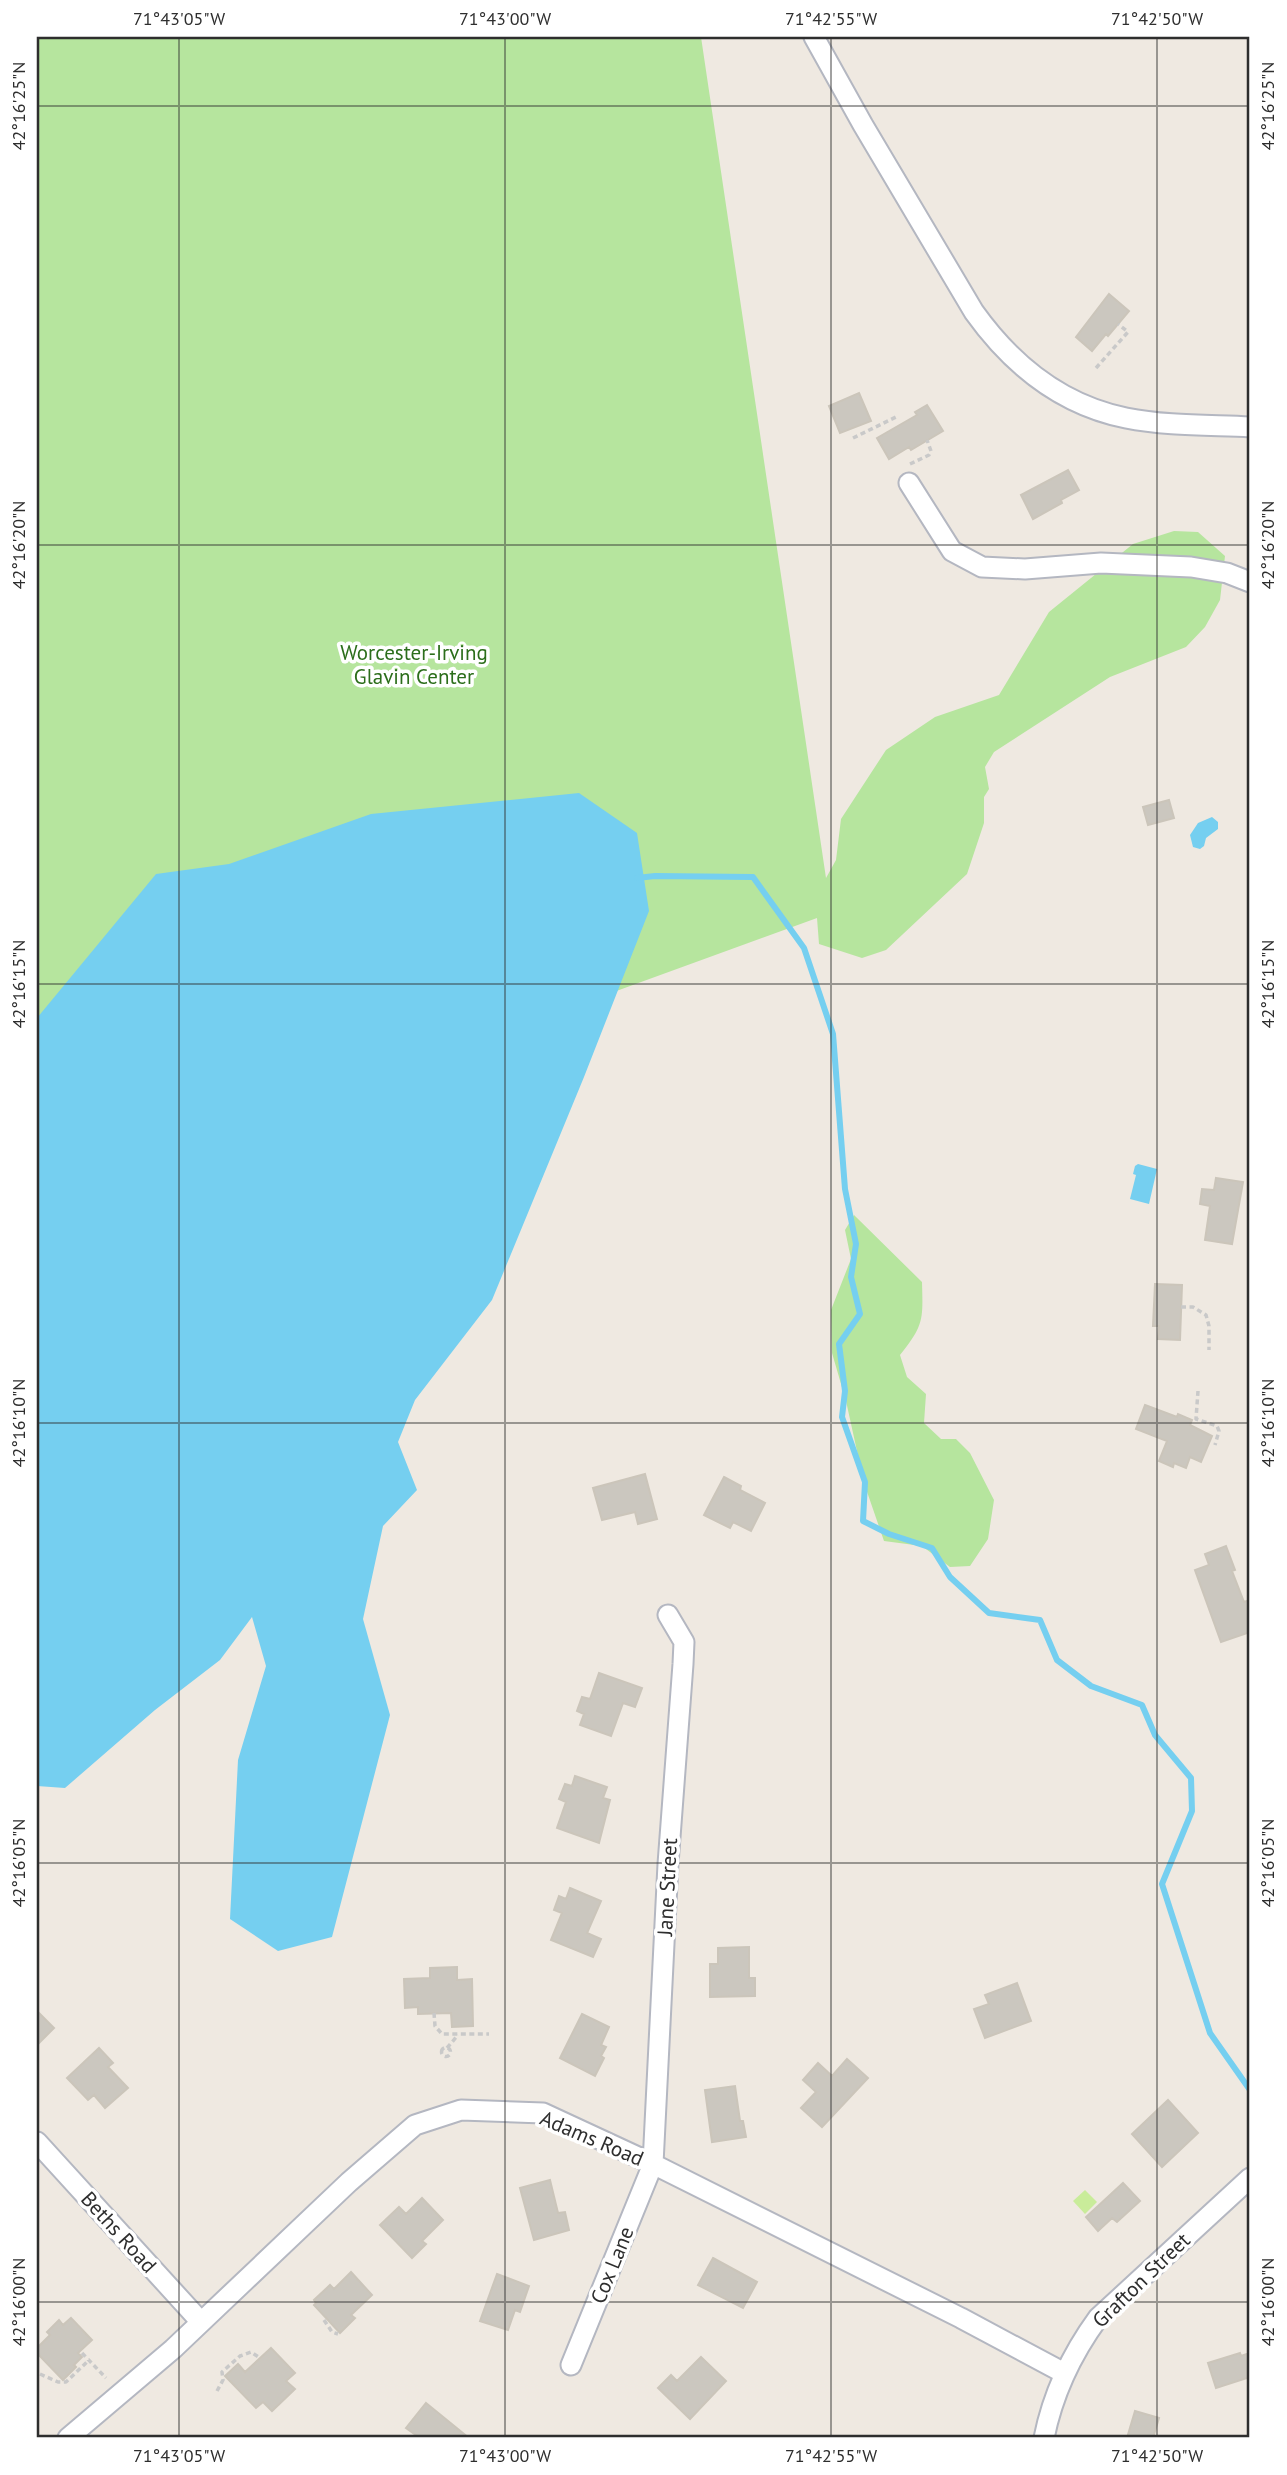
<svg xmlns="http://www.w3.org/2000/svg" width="1287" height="2475" font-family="'PT Sans',sans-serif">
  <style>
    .green { fill: #b6e59e }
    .pitch { fill: #c9ec9a }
    .water { fill: #75cff0 }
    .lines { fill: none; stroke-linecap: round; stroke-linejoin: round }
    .stream { stroke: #75cff0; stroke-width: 6 }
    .building { fill: #cbc7bf; stroke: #cbc5ba; stroke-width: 2 }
    .minor-casing { stroke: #b4b7c1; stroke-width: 23 }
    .path { stroke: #c9c9c9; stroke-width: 3.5; stroke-dasharray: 5 3.5; stroke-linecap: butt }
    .minor { stroke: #fff; stroke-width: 19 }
    .ticks { fill: none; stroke: #2e2e2e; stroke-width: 2; stroke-opacity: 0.45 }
    .labels { text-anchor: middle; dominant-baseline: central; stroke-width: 7; stroke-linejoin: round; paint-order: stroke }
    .park-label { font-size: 21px; fill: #2c6e1b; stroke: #fff }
    .street-label { font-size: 21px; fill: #2e2e2e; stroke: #fff }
    .neatline { fill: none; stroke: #2e2e2e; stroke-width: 2.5 }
    .ticks-label { font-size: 18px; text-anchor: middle; fill: #2e2e2e }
  </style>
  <rect width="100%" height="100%" fill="#efe9e1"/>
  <path class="green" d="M37 37H701L826 878 836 860 841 819 886 750 935 717 999 695 1049 612 1133 544 1174 531 1198 532 1225 556 1220 600 1205 627 1186 647 1110 677 994 752 985 767 989 789 984 797V823L967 874 886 950 862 958 819 944 817 918 78 1187 37 1646Z
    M854 1215 922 1282C923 1320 924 1325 900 1355L907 1377 926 1394 924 1423 941 1439H956L970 1453 994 1500 988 1539 970 1566 950 1567 922 1546 884 1541 864 1483 846 1401 832 1353 831 1310 851 1259 845 1230Z"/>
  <path class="pitch" d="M1085 2190 1097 2202 1085 2214 1073 2201Z"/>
  <path class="water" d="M579 793 637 833 649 911 584 1077 492 1300 415 1400 398 1442 417 1490 383 1526 363 1619 390 1715 332 1937 278 1951 230 1919 238 1760 266 1666 252 1617 220 1660 155 1710 65 1788 37 1786V1018L156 874 229 864 371 814Z
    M1212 817 1218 822V829L1206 838 1204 846 1200 849 1193 847 1190 835 1198 823Z
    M1138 1164 1157 1169 1149 1204 1130 1199 1136 1175 1133 1174 1135 1166Z"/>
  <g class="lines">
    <path class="stream" d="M637 878 655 876 753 877 804 948 833 1034 845 1189 856 1244 851 1277 860 1314 839 1344 845 1391 842 1417 865 1482 863 1521 889 1534 932 1548 950 1577 989 1613 1040 1620 1057 1660 1091 1686 1142 1705 1155 1735 1191 1778 1192 1811 1162 1884 1210 2033 1250 2090"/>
  </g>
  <path class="building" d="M1109 294 1129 311 1108 336 1106 334 1092 351 1076 337Z
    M859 393 871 421 840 433 829 406Z
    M927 405 943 431 911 450 909 447 889 459 877 438 917 415 915 412Z
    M1068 470 1079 490 1061 500 1062 503 1033 519 1021 495Z
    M1169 800 1174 818 1148 825 1143 807Z
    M1216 1178 1243 1182 1232 1244 1205 1240 1210 1206 1200 1204 1202 1189 1214 1190Z
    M1155 1284 1182 1285 1180 1340 1158 1339 1159 1326H1153Z
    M1145 1405 1177 1417 1178 1414 1192 1420 1190 1425 1212 1436 1201 1462 1190 1457 1186 1468 1174 1463 1173 1467 1159 1461 1167 1441 1136 1429Z
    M645 1474 657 1519 638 1524 635 1512 602 1520 593 1488Z
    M724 1477 741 1486 740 1490 765 1503 751 1531 733 1522 730 1528 704 1515Z
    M1226 1546 1235 1570 1232 1571 1244 1602 1250 1600V1632L1221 1642 1195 1570 1209 1565 1205 1554Z
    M599 1673 642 1688 635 1707 623 1703 611 1736 580 1725 584 1714 577 1711 582 1697 590 1699Z
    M575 1776 607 1787 603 1798 610 1800 599 1843 557 1828 566 1802 559 1799 565 1784 572 1786Z
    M570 1888 601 1901 587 1933 601 1939 593 1957 551 1940 562 1913 554 1910 559 1896 566 1899Z
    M749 1947V1978H755V1996L710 1997V1964H718V1948Z
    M457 1967V1980L472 1979 473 2026 452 2027 451 2013 418 2014V2007L405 2008 404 1979 430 1978V1968Z
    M1017 1983 1031 2021 985 2038 974 2009 989 2004 985 1995Z
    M37 2011 54 2028 37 2045Z
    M582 2014 609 2027 601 2045 606 2047 601 2056 604 2058 595 2076 560 2058Z
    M99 2048 113 2063 108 2067 128 2088 105 2108 94 2095 88 2100 67 2078Z
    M847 2059 868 2078 822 2127 801 2108 816 2092 803 2080 818 2063 832 2076Z
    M735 2086 740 2121H743L746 2137 712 2142 705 2090Z
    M1168 2100 1198 2133 1162 2167 1132 2134Z
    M550 2180 558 2213 565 2212 569 2230 534 2240 520 2188Z
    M1123 2183 1140 2201 1117 2222 1112 2218 1098 2231 1086 2217Z
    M422 2198 443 2220 422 2241 426 2244 412 2258 380 2225 399 2207 406 2214Z
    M713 2258 757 2282 743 2308 698 2285Z
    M351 2272 372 2295 351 2315 355 2318 340 2333 314 2305 316 2303 314 2300 330 2285 334 2289Z
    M497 2274 529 2286 520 2312 515 2310 508 2330 480 2321Z
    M71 2318 92 2340 78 2353 82 2357 74 2365 76 2367 63 2380 37 2353V2348L50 2335 47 2332 59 2320 63 2325Z
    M271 2348 295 2373 286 2381 295 2389 272 2411 263 2402 256 2408 225 2376 238 2364 245 2372Z
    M1240 2353 1241 2356 1250 2353V2377L1216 2388 1208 2363Z
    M701 2357 726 2381 690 2419 658 2388 671 2375 677 2381Z
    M426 2403 469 2438H420L406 2428Z
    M1135 2411 1159 2418 1153 2438H1127Z"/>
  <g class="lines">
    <g class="minor-casing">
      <path id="minor" d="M814 37 863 125 974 312C1012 365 1061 405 1126 418 1166 426 1209 425 1250 427
        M909 483 952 551 982 567 1025 569 1101 563 1191 567 1227 573 1250 582
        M37 2142 201 2322
        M571 2365 653 2164 668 1864 683 1664 684 1642 668 1615
        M68 2438 173 2349 349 2182 415 2125 461 2110 543 2113 653 2164 961 2318 1064 2373
        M1044 2438C1053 2393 1071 2355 1098 2318L1250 2178"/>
    </g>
    <path class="path" d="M1096 368 1128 332 1118 324
      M853 438 896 417
      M910 464 929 455 931 451 927 440
      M1181 1307H1193L1206 1315 1209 1326V1350
      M1198 1391 1196 1419 1217 1426 1219 1431 1215 1445
      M1248 1597 1250 1595
      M434 2013 435 2026 442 2034H489
      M441.5 2052a4.5 4.5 0 1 1 9 0a4.5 4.5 0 1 1-9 0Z
      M447 2048 458 2035
      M324 2320 332 2332 338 2334
      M82 2353 106 2378
      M40 2374 58 2382H66L89 2360
      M217 2391 223 2380 222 2372 240 2356 251 2352 260 2358"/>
    <use href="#minor" class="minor"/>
  </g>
  <path class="ticks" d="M179 37V2438M505 37V2438M831 37V2438M1157 37V2438M37 106H1250M37 545H1250M37 984H1250M37 1423H1250M37 1863H1250M37 2302H1250"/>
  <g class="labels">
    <g class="park-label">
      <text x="414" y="652">Worcester-Irving<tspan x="414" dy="24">Glavin Center</tspan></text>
    </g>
    <g class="street-label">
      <text transform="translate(667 1887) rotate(-87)">Jane Street</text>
      <text transform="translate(592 2138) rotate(23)">Adams Road</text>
      <text transform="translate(119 2232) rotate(48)">Beths Road</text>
      <text transform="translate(612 2265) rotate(-68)">Cox Lane</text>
      <text transform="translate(1141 2280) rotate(-44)">Grafton Street</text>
    </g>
  </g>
  <rect width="1287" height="2475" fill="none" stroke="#ffffff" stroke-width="77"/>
  <rect x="38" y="38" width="1210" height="2398" class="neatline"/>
  <g class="ticks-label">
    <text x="179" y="25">71°43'05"W</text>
    <text x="505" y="25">71°43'00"W</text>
    <text x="831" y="25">71°42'55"W</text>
    <text x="1157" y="25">71°42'50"W</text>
    <text transform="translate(19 106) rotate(-90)" y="6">42°16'25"N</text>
    <text transform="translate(1268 106) rotate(-90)" y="6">42°16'25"N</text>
    <text transform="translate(19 545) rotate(-90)" y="6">42°16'20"N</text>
    <text transform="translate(1268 545) rotate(-90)" y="6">42°16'20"N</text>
    <text transform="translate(19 984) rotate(-90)" y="6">42°16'15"N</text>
    <text transform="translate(1268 984) rotate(-90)" y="6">42°16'15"N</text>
    <text transform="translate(19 1423) rotate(-90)" y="6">42°16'10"N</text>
    <text transform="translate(1268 1423) rotate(-90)" y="6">42°16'10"N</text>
    <text transform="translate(19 1863) rotate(-90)" y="6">42°16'05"N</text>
    <text transform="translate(1268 1863) rotate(-90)" y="6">42°16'05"N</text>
    <text transform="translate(19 2302) rotate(-90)" y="6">42°16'00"N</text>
    <text transform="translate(1268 2302) rotate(-90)" y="6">42°16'00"N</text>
    <text x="179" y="2462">71°43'05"W</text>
    <text x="505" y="2462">71°43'00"W</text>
    <text x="831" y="2462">71°42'55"W</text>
    <text x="1157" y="2462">71°42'50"W</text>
  </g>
</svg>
